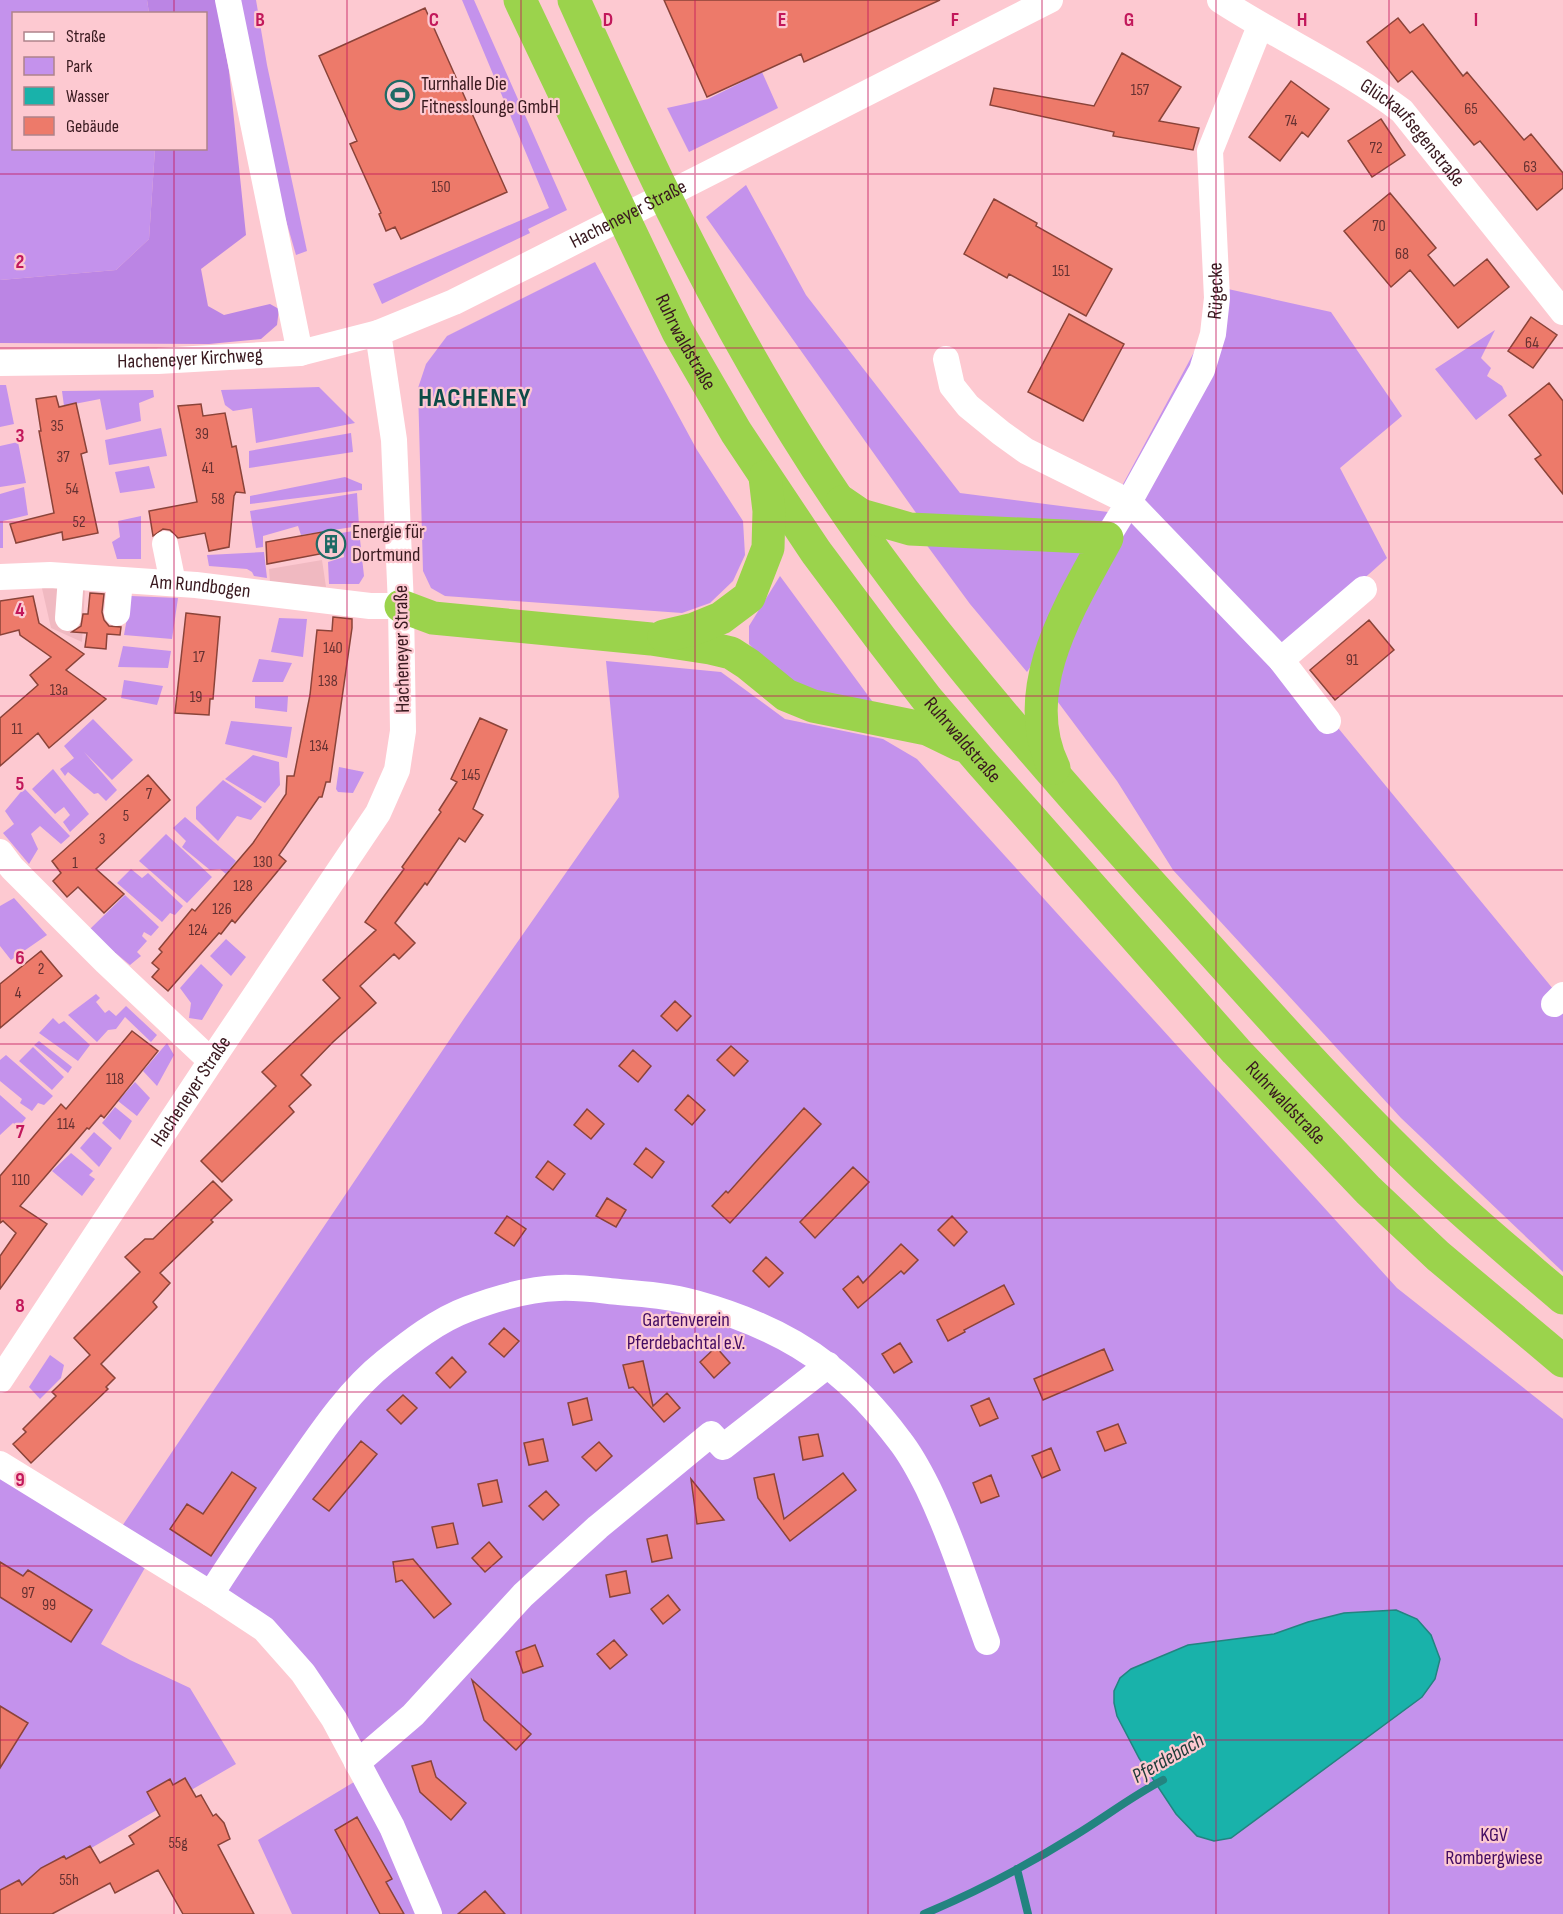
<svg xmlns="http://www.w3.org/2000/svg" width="1563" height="1914" font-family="'Sofia Sans Condensed',sans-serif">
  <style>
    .built { fill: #f0b9c1 }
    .green { fill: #c492ec }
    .forest { fill: #bb85e4 }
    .water { fill: #19b2aa; stroke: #238480; stroke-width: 1.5 }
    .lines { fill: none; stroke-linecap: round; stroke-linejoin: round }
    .stream { stroke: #238480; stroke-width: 8 }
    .building { fill: #ed7a6a; stroke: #8a4339; stroke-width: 1.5 }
    .minor { stroke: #fff; stroke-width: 26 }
    .highway { stroke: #9bd34c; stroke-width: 33 }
    .grid { fill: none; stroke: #c2185b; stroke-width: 1.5; stroke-opacity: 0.55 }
    .labels { text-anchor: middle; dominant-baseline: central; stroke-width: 4.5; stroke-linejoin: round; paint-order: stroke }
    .number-label { font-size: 16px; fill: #663132 }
    .poi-label { font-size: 20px; fill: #39191f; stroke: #fdc9d1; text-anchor: start }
    .street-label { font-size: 20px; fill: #39191f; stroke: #fdc9d1 }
    .park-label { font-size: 20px; fill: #430b62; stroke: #fdc9d1 }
    .water-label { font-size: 21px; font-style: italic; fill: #213e3b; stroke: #fdc9d1 }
    .district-label { font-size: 26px; font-weight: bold; letter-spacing: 1.5px; fill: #0c4b47; stroke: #fdc9d1 }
    .grid-label { font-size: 20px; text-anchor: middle; font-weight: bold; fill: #c2185b; stroke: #fdc9d1; stroke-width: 4.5; stroke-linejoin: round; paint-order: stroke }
  </style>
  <rect width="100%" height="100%" fill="#fdc9d1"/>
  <path class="built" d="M322 560 326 587 270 582 269 569Z
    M41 584 85 588 82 642 51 628Z"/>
  <path class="green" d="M0 0H147L149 13 14 14V148L155 149 149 239 116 270 0 280Z
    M235 0H256L267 65 307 251 296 255 269 162Z
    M462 0H474L567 210 528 229 530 233 382 304 373 284 549 208Z
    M762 72 778 108 689 152 667 108 708 99Z
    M746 185 806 295 960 493 1108 512 1228 289 1331 312 1402 416 1340 468 1387 558 1278 655 1563 1001V1272L1401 1118 1173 870 1117 781 1031 666 1027 672 970 604 923 540 936 541 706 217Z
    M595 262 697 450 743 521 745 555 733 581 710 603 682 613 445 596 431 588 423 571 418 388 426 364 447 336Z
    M1495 330 1481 358 1491 368 1487 376 1502 386 1507 396 1476 420 1435 369Z
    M0 385H6L14 424 0 427Z
    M319 387 355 423 256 443 252 408 233 411 225 405 221 390Z
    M153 390 154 397 139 403 141 421 106 430 100 399 64 406 62 391Z
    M161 428 167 456 109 465 105 440Z
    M351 433 353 452 249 468V451Z
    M18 442 26 483 0 487V446Z
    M149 466 155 488 120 493 115 472Z
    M345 477 362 484V490L250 504V496Z
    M24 487 28 515 3 521V548H0V494Z
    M357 493 359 526 301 535 298 526 263 536V547L256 548 250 511Z
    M141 516V559H117L112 542 120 537 118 521Z
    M359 530 364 576 359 584H329L328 562 344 557 341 533Z
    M264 552 267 578 254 576 252 572 247 569 209 566 207 555Z
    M780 576 875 705 803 693 772 669 749 644V626Z
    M131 596 178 598 172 639 124 635Z
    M279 618 307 619 303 657 271 652Z
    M123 646 171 651 168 668 118 667Z
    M259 659 292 663 283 682H252Z
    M606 661 721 672 785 719 883 739 917 759 1397 1288 1563 1419V1914H292L258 1840 359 1779 307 1694 263 1642 146 1566 101 1644 130 1660 190 1688 236 1764 0 1901V1478L110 1544 465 1017 619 797Z
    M124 680 163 686 157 705 121 698Z
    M255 696H288L287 712 255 708Z
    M93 719 133 760 112 780 84 752 117 790 106 801 98 793 94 794 68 772 65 776 60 769 74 758 64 746Z
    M231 721 292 727 287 758 225 744Z
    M253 755 279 762 280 785 265 803 225 779Z
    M339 767 364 772 353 793 338 792 336 789Z
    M53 769 89 814 70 832 63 822 70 815 64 807 55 814 32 789Z
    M223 780 262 807 251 820 237 816 218 841 196 819V807Z
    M24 788 70 836 61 844 40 826 31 834 38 849 29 864 3 833 14 824 5 811Z
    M185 817 236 861 226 874 220 869 210 870 182 847 186 841 173 828Z
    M166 834 212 877 187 903 139 861Z
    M131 869 142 878 148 873 183 906 175 915 170 913 162 922 117 883Z
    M125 895 159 927 151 936 144 932 142 936 147 941 137 952 141 956 130 965 85 928H91Z
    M14 898 47 935 11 960 0 946V906Z
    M226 939 246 957 231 976 210 956Z
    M201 964 223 985 202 1020 189 1018 191 1003 180 988Z
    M96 994 100 998 96 1002 105 1013 109 1010 116 1016 126 1006 157 1035 151 1042 125 1017 116 1029 108 1030 97 1042 68 1015Z
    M53 1018 59 1024 64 1021 90 1045 78 1061 39 1033Z
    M39 1041 72 1067 68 1073 34 1045Z
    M167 1043 174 1055 157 1086 143 1071Z
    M33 1047 64 1077 52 1090 19 1061Z
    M6 1055 53 1096 44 1105 38 1103 32 1111 20 1103 22 1099 0 1081V1060Z
    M135 1082 150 1098 137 1116 118 1101Z
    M0 1095 26 1118 19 1127 13 1123 0 1135Z
    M115 1107 132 1121 120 1140 102 1123Z
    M94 1132 112 1148 99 1167 80 1148Z
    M71 1153 93 1171 89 1175 95 1179 82 1196 52 1171Z
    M50 1355 64 1365 61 1378 40 1399 29 1387Z"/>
  <path class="forest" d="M147 0H216L229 71 246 235 201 269 208 306 224 315 270 304 279 309 277 325 261 339 209 344 0 343V280L116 270 149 239 155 149 206 148V14L149 13Z"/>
  <path class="water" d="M1396 1610 1417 1619 1431 1635 1440 1659 1435 1679 1422 1697 1231 1838 1214 1841 1197 1836 1176 1814 1139 1758 1117 1716 1114 1703V1691L1120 1678 1131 1669 1188 1645 1274 1634 1308 1622 1344 1613Z"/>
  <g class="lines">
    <path class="stream" d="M1017 1869 1028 1914
      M924 1914C976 1892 1026 1866 1074 1836 1104 1818 1132 1796 1163 1780"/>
  </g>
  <path class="building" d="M664 0H940L804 62 801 54 707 97Z
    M425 8 507 192 401 239 395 227 386 231 379 214 381 213 350 144 357 141 319 56Z
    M1398 18 1410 33 1423 24 1463 76 1467 72 1524 140 1531 134 1563 173V188L1537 210 1480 141 1474 145 1412 71 1398 82 1367 42Z
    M1122 53 1181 87 1159 121 1199 128 1193 150 1113 136 1114 132 990 105 994 88 1094 106Z
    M1291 81 1329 109 1308 137 1302 132 1280 161 1249 137Z
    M1381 119 1405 155 1372 177 1348 141Z
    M1390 193 1436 248 1428 255 1454 286 1487 259 1509 287 1458 328 1410 270 1391 287 1344 231Z
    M994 199 1037 223 1036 226 1112 269 1086 316 1009 274 1007 278 964 254Z
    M1069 314 1124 344 1083 421 1028 392Z
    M1531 317 1557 335 1533 368 1508 351Z
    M1549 383 1563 401V494L1535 459 1541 455 1509 415Z
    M56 396 59 407 76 403 87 452 81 454 98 533 63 540 62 532 16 543 10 524 54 513 39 431H41L36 399Z
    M201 404 203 416 225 413 232 447 236 446 245 493 236 492 234 496 229 547 209 551 205 533 178 538 170 530 163 529 153 536 149 511 197 502 178 406Z
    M322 532 325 553 267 564 266 542Z
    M90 593 104 594 102 612 104 620 109 626 121 627 120 635 107 634 106 649 85 647 87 633 72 632 81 626 83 614H88Z
    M33 596 39 623 84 654 66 670 106 699 49 748 38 733 0 766V718L38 685 30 675 51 657 20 635 19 630 0 635V601Z
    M186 613 220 617 213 699H210L209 715 175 713Z
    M333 617 352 619V628L330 782H326L322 797H319L279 855 286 861 235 923 232 920 221 934 219 933 168 991 152 977 159 969 152 963 162 952 159 949 192 909 195 911 253 843 286 794 287 776H294L310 695 317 630 332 631Z
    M1369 620 1394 650 1335 700 1310 670Z
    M480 718 507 730 473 809 483 815 465 842 459 838 427 885 425 883 395 923 415 943 399 959 394 954 360 986 376 1003 333 1042 301 1075 311 1085 289 1106 294 1112 222 1182 201 1161 276 1086 262 1072 340 998 323 980 376 930 365 922 404 869 402 867 441 812 439 810 457 782 451 779Z
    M148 775 170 800 96 869 124 894 104 913 78 887 67 897 53 881 61 873 52 861Z
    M41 951 62 976 0 1028V984Z
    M675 1001 691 1016 677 1031 661 1016Z
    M132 1031 158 1051 104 1118 101 1115 89 1129 87 1128 20 1206 47 1224 0 1289V1256L16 1233 3 1221 0 1223V1176L61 1104 66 1109Z
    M731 1046 748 1061 734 1076 717 1060Z
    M633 1050 651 1066 638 1082 619 1066Z
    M688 1095 705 1110 692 1125 675 1110Z
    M804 1108 821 1124 730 1223 712 1206 726 1191 728 1193Z
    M587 1109 604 1124 591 1139 574 1125Z
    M646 1148 664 1162 652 1178 634 1164Z
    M548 1161 565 1174 553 1190 536 1177Z
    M853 1167 869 1182 815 1238 800 1222Z
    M213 1181 232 1200 211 1220 213 1222 160 1273 170 1283 153 1302 157 1307 101 1364 115 1378 106 1387 108 1389 31 1463 13 1444 26 1432 23 1429 56 1396 52 1392 90 1355 74 1338 140 1272 125 1257 145 1239H153Z
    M607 1198 626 1210 616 1227 596 1216Z
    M507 1216 526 1229 514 1246 495 1233Z
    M952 1216 967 1232 954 1246 938 1230Z
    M901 1244 918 1260 904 1274 901 1271 858 1308 843 1289 858 1276 863 1283Z
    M766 1257 783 1273 769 1287 753 1271Z
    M1004 1285 1014 1304 964 1330 965 1332 948 1341 937 1320Z
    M504 1328 519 1341 504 1357 489 1344Z
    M900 1343 912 1362 894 1373 882 1354Z
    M716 1347 730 1363 714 1378 700 1362Z
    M1104 1349 1113 1370 1043 1400 1034 1379Z
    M452 1357 466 1372 450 1388 436 1373Z
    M643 1361 653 1406 667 1393 680 1408 664 1422 633 1387 629 1388 623 1365Z
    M403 1395 417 1408 401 1424 387 1410Z
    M587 1398 592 1420 573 1425 568 1403Z
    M989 1398 998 1418 980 1426 971 1406Z
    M1118 1424 1126 1443 1105 1451 1097 1432Z
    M818 1434 823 1456 803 1460 799 1437Z
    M543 1439 548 1461 529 1465 524 1443Z
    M361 1441 377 1454 329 1511 313 1499Z
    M599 1442 612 1456 596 1471 582 1457Z
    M1051 1448 1060 1470 1042 1478 1032 1456Z
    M232 1472 256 1488 211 1556 170 1529 187 1504 203 1514Z
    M843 1473 856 1490 790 1541 758 1498 754 1478 774 1474 784 1519Z
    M991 1475 999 1496 981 1503 973 1483Z
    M691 1479 724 1520 697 1524Z
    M497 1480 502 1502 483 1506 478 1484Z
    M546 1491 559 1505 543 1520 529 1506Z
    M453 1523 458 1544 437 1548 432 1527Z
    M667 1535 672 1558 652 1562 647 1539Z
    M489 1542 502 1557 485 1572 472 1558Z
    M413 1559 451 1604 434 1618 402 1580 396 1582 393 1562Z
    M0 1562 23 1576 28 1570 92 1610 71 1642 0 1597Z
    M626 1571 630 1593 610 1597 606 1575Z
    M668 1595 680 1610 663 1624 651 1609Z
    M614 1640 627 1655 610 1669 597 1654Z
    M535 1645 543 1666 523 1673 516 1652Z
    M472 1680 531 1734 516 1750 484 1720Z
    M0 1706 28 1723 0 1768Z
    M431 1761 436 1777 466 1803 451 1820 420 1792 412 1766Z
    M185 1778 196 1797 201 1795 213 1816 216 1814 224 1823 230 1839 218 1845 254 1914H183L158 1870 115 1893 110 1883 52 1914H0V1890L19 1880 22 1885 41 1868 64 1856 66 1859 90 1846 100 1863 134 1844 129 1836 160 1816 147 1792 170 1779 173 1785Z
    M357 1817 392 1879 386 1882 404 1914H380L335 1830Z
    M485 1891 505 1914H458Z"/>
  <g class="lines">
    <g class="minor">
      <path d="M228 0 300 353"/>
      <path id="s1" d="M1220 0C1280 39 1345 68 1402 111L1563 312"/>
      <path d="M946 359 952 386 968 406 1001 433 1026 451 1129 502 1281 660 1328 721"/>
      <path id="s2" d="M0 363 158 361 300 353 378 333 454 302 544 257 1050 0"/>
      <path id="s3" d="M1107 538 1129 502 1202 370 1213 334 1217 298 1210 151 1260 26"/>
      <path d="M165 544 173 583"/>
      <path id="s4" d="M0 577 50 575 196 585 370 606H401"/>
      <path d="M117 613 120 580"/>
      <path d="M68 618 71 577"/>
      <path d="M1281 660 1364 589"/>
      <path d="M0 852 12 868 106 962 211 1061"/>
      <path d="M1554 1004 1563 995"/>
      <path id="s5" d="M0 1380 211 1061 378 813 397 770 403 731 401 606 394 440 378 333"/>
      <path d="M0 1464 211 1594 264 1629 303 1673 334 1719 392 1827 429 1914"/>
      <path d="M211 1594C235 1555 262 1518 288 1480 317 1439 346 1393 385 1362 410 1342 438 1320 468 1309 497 1298 528 1289 559 1288 579 1287 599 1290 619 1292 644 1294 671 1296 695 1303 742 1316 790 1336 828 1366 856 1387 879 1413 900 1441 911 1455 920 1472 928 1488 952 1538 968 1590 987 1642"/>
      <path d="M357 1763 413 1715 523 1595 598 1527 711 1434 723 1447 828 1365"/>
    </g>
    <g class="highway">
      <path id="s6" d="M520 0 678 332 736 432 816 552 881 639 927 699 981 762 1236 1051 1368 1190 1438 1256 1563 1361"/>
      <path d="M574 0C641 149 709 296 796 435 896 597 1022 740 1149 882 1236 978 1321 1076 1414 1166 1461 1212 1513 1255 1563 1298"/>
      <path d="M842 502 861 515 910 529 1107 538C1070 606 1016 690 1054 768"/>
      <path d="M401 606 433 618 651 639 710 648 731 653 748 664 786 695 813 706 927 729 960 745"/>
      <path d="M664 636 694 629 721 618 749 597 768 548 769 511 765 477"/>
    </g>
  </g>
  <path class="grid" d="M174 0V14M347 0V1914M521 0V1914M695 0V1914M868 0V1914M1042 0V1914M1216 0V1914M1389 0V1914M174 148V1914M0 174H1563M0 348H1563M0 522H1563M0 696H1563M0 870H1563M0 1044H1563M0 1218H1563M0 1392H1563M0 1566H1563M0 1740H1563"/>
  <defs>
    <g id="stadium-ring" transform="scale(1.5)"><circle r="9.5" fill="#fdc9d1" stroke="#1f6a65" stroke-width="1.5"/><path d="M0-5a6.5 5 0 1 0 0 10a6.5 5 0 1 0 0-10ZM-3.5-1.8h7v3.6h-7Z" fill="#1f6a65"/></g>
    <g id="building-ring" transform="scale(1.5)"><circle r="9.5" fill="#fdc9d1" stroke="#1f6a65" stroke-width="1.5"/><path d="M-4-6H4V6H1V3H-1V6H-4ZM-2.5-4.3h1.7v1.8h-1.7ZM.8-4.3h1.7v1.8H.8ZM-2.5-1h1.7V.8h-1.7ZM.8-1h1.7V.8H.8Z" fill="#1f6a65"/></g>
  </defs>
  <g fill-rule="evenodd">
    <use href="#stadium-ring" x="400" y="95"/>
    <use href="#building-ring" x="331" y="544"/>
  </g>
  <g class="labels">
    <g class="number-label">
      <text x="1140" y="90">157</text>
      <text x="1471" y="109">65</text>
      <text x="1291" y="121">74</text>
      <text x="1376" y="148">72</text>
      <text x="1530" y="167">63</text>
      <text x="441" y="187">150</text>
      <text x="1379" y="226">70</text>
      <text x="1402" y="254">68</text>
      <text x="1061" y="271">151</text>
      <text x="1532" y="343">64</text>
      <text x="57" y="426">35</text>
      <text x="202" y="434">39</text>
      <text x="63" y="457">37</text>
      <text x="208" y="468">41</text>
      <text x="72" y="489">54</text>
      <text x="218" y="499">58</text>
      <text x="79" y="522">52</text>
      <text x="333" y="648">140</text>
      <text x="199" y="657">17</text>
      <text x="1352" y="660">91</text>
      <text x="328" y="681">138</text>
      <text x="59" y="690">13a</text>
      <text x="196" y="697">19</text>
      <text x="17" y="729">11</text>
      <text x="319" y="746">134</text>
      <text x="471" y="775">145</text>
      <text x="149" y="794">7</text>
      <text x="126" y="816">5</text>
      <text x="102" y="839">3</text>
      <text x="263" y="862">130</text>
      <text x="75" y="863">1</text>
      <text x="243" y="886">128</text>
      <text x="222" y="909">126</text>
      <text x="198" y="930">124</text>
      <text x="41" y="969">2</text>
      <text x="18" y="993">4</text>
      <text x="115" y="1079">118</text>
      <text x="66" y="1124">114</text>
      <text x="21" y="1180">110</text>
      <text x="28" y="1593">97</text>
      <text x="49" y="1605">99</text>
      <text x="178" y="1843">55g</text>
      <text x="69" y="1880">55h</text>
    </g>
    <g class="poi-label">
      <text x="421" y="84">Turnhalle Die<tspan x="421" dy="23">Fitnesslounge GmbH</tspan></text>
      <text x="352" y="532">Energie für<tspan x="352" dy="23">Dortmund</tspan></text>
    </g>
    <g class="street-label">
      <text stroke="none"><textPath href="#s1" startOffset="236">Glückaufsegenstraße</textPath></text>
      <text stroke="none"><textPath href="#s2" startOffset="658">Hacheneyer Straße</textPath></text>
      <text stroke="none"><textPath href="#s3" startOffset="274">Rügecke</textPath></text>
      <text stroke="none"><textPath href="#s6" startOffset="380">Ruhrwaldstraße</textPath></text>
      <text stroke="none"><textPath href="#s2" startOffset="190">Hacheneyer Kirchweg</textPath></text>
      <text stroke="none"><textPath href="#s4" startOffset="201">Am Rundbogen</textPath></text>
      <text transform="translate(402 649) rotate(-91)">Hacheneyer Straße</text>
      <text stroke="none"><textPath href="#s6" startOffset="866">Ruhrwaldstraße</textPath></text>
      <text stroke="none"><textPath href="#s5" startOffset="346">Hacheneyer Straße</textPath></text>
      <text stroke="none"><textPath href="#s6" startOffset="1352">Ruhrwaldstraße</textPath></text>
    </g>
    <g class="park-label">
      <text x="686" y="1320">Gartenverein<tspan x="686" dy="23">Pferdebachtal e.V.</tspan></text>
      <text x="1494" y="1835">KGV<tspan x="1494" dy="23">Rombergwiese</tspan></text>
    </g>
    <g class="water-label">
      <text transform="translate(1168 1758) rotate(-30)">Pferdebach</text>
    </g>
    <g class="district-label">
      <text x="475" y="398">HACHENEY</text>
    </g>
  </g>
  <g class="grid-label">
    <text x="260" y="26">B</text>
    <text x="434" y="26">C</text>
    <text x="608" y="26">D</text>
    <text x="782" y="26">E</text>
    <text x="955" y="26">F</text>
    <text x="1129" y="26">G</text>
    <text x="1302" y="26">H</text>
    <text x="1476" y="26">I</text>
    <text x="20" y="268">2</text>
    <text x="20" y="442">3</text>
    <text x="20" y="616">4</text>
    <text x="20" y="790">5</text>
    <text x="20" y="964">6</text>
    <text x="20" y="1138">7</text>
    <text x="20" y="1312">8</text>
    <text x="20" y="1486">9</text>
  </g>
  <rect x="12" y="12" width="195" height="138" fill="#fdc9d1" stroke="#af838a" stroke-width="1.5"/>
  <rect x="24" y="32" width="30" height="9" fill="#ffffff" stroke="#af838a" stroke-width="1.5"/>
  <text x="66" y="42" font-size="18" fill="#39191f">Straße</text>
  <rect x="24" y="57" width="30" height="18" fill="#c492ec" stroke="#af838a" stroke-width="1.5"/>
  <text x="66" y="72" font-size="18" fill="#39191f">Park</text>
  <rect x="24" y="87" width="30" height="18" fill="#19b2aa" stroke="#af838a" stroke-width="1.5"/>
  <text x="66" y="102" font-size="18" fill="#39191f">Wasser</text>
  <rect x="24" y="117" width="30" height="18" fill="#ed7a6a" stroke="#af838a" stroke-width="1.5"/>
  <text x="66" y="132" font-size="18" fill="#39191f">Gebäude</text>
</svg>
